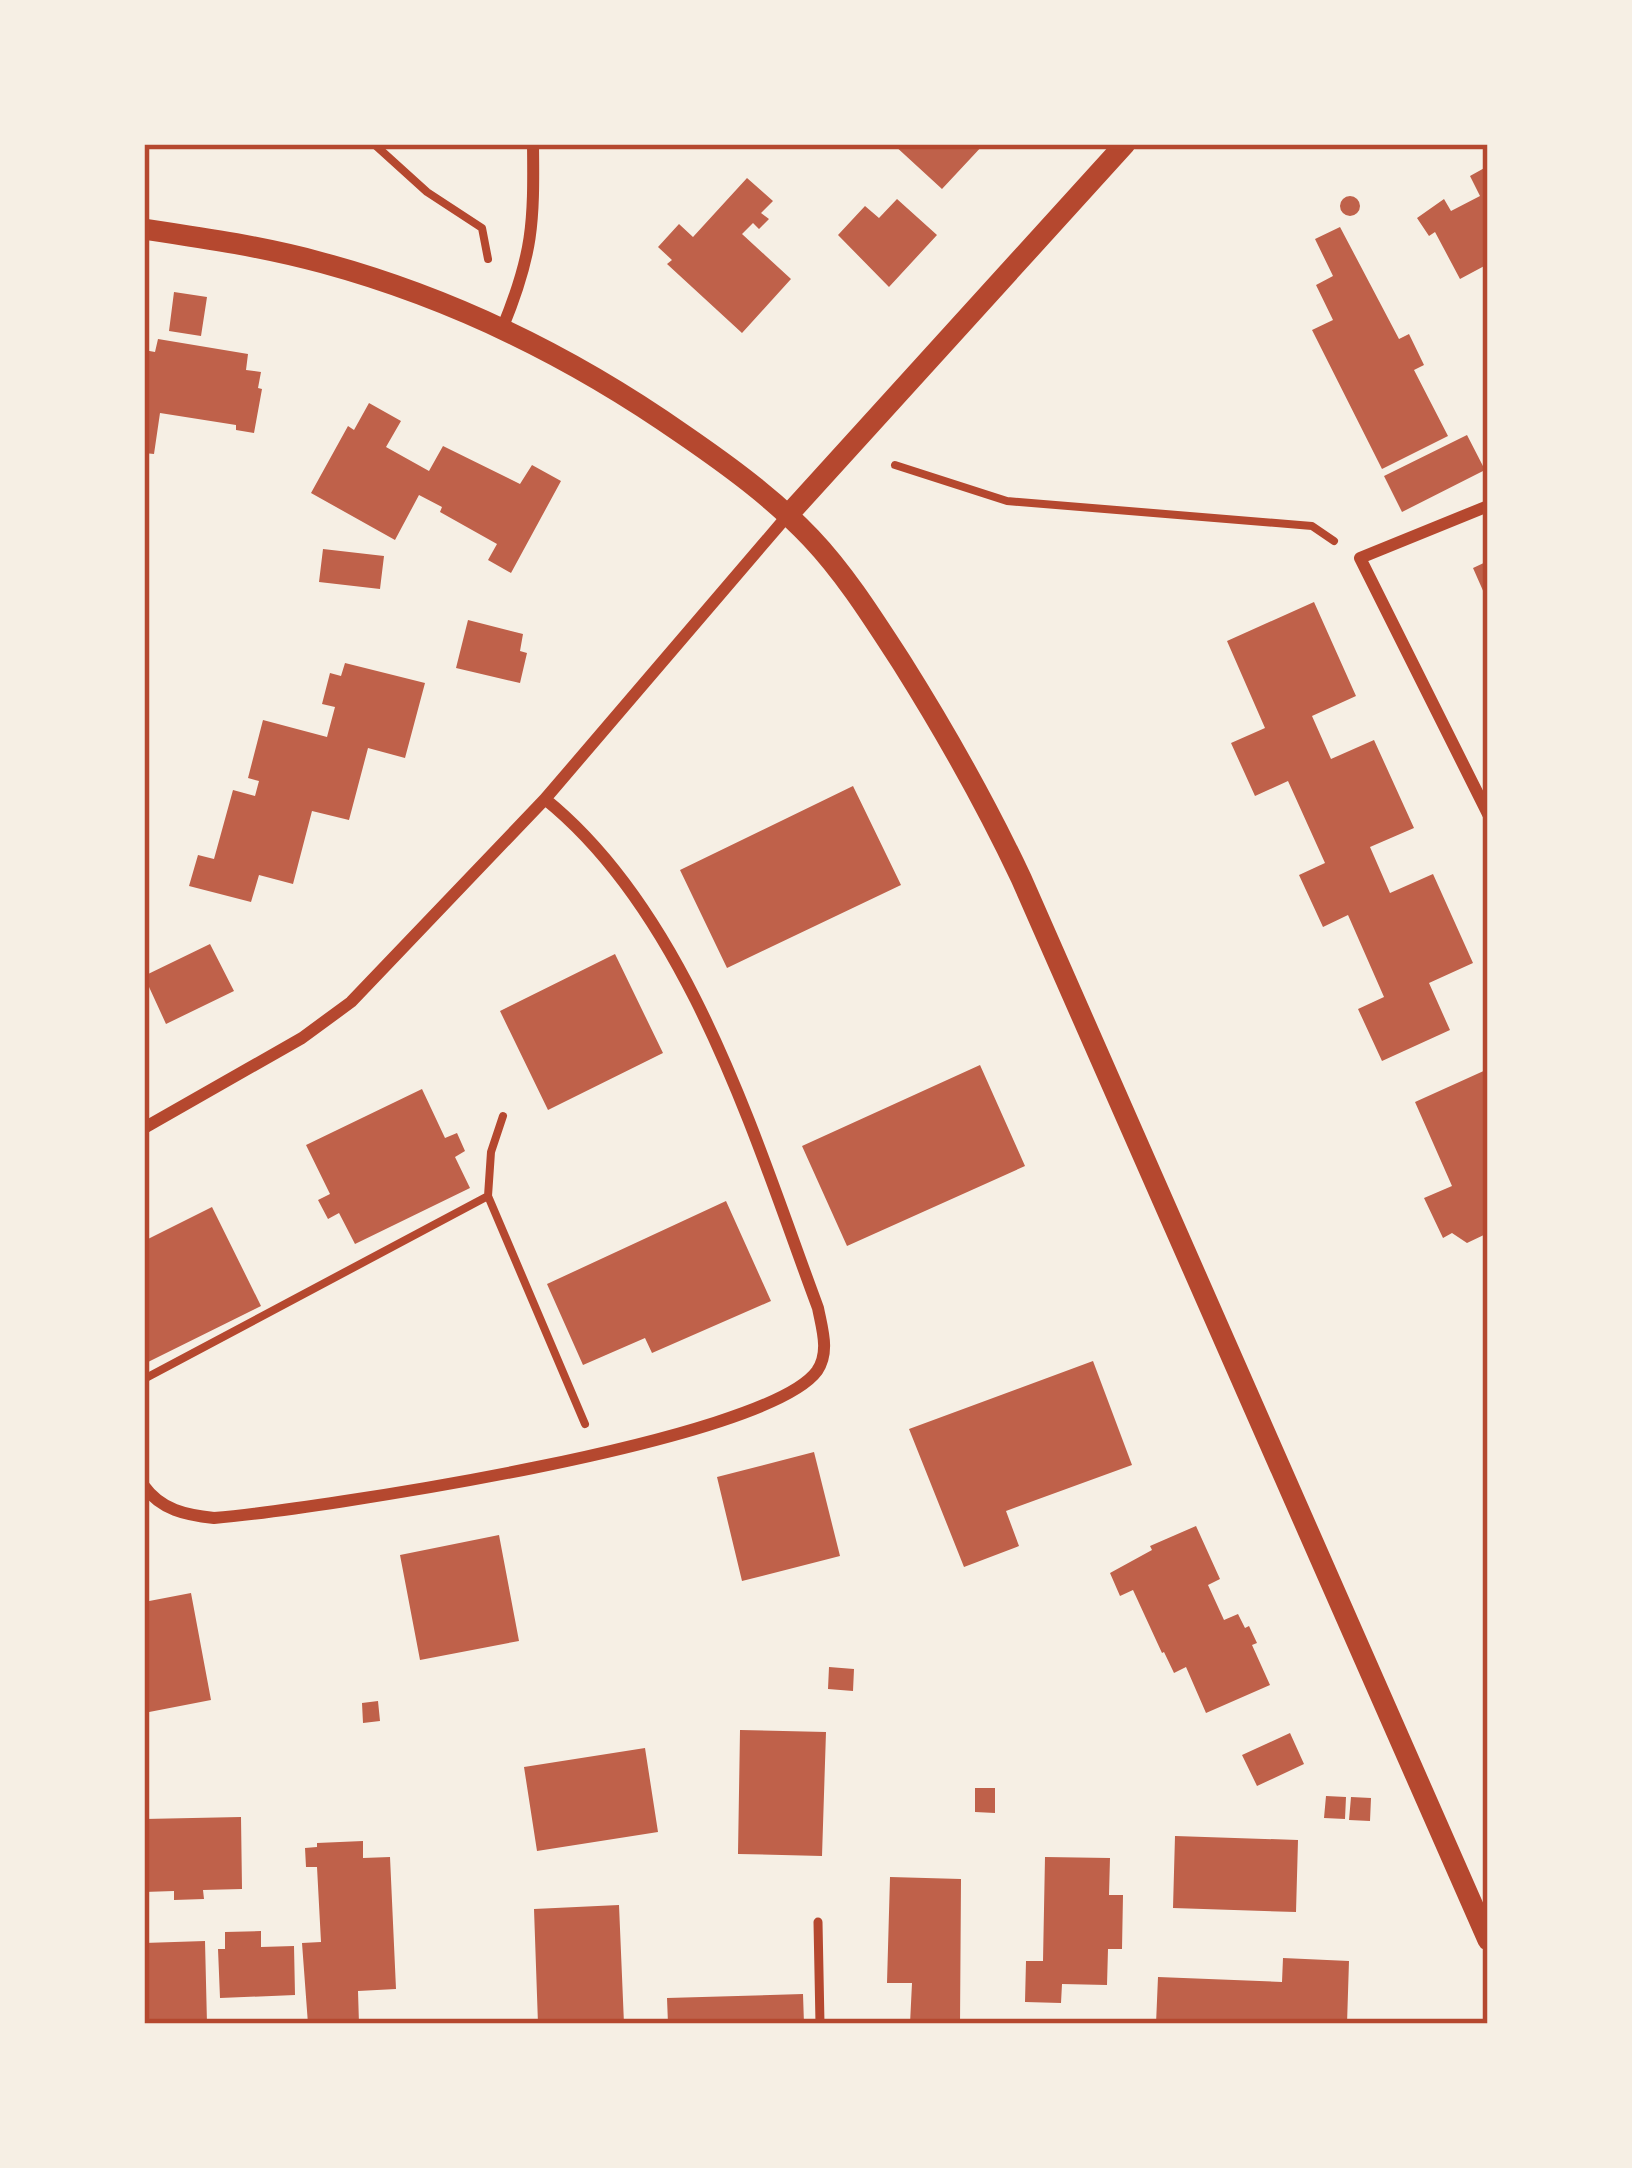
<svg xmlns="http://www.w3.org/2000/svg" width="1632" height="2168" font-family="'Alegreya Sans',sans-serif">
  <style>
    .building { fill: #bf614a }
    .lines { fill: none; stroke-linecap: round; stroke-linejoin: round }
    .path { stroke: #b5482f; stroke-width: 8 }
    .service { stroke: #b5482f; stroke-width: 9 }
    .minor { stroke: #b5482f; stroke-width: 12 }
    .tertiary { stroke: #b5482f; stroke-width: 21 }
    .neatline { fill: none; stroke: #b5482f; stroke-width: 4.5 }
  </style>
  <rect width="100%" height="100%" fill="#f6efe4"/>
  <path class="building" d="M893 144H984L942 189Z
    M1488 166V264L1460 279 1435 232 1429 236 1417 218 1444 199 1451 211 1480 196 1470 176Z
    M747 178 773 201 761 213 769 219 759 229 753 223 742 234 791 279 742 333 667 264 672 260 658 247 679 224 693 237Z
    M1340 206a10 10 0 1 1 20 0a10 10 0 1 1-20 0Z
    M897 199 937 235 889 287 838 235 865 206 879 218Z
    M1340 227 1399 339 1409 334 1424 365 1414 370 1448 436 1382 469 1312 330 1333 320 1316 285 1333 276 1315 239Z
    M174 292 207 297 201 336 169 331Z
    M158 339 248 354 246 370 261 372 258 388 262 389 254 433 236 430V425L160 413 154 454 144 453V350L155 352Z
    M369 403 401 421 386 447 429 471 443 446 520 484 532 465 561 481 511 573 488 560 497 544 440 512 442 507 419 495 395 540 311 493 348 426 354 430Z
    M1467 435 1485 470 1402 512 1384 476Z
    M323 549 384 556 380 589 319 582Z
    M1488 561V602L1473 568Z
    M1314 602 1356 696 1312 716 1331 759 1374 740 1414 828 1370 847 1390 893 1433 874 1473 963 1429 983 1450 1030 1382 1061 1358 1009 1384 997 1348 915 1323 927 1299 875 1325 863 1288 781 1255 796 1231 743 1265 728 1227 641Z
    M468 620 523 634 520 651 527 653 520 683 456 668Z
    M345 663 425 683 405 758 368 748 349 820 312 811 293 884 259 875 251 902 189 886 198 855 214 859 233 790 255 796 259 781 248 778 263 720 327 737 335 707 322 704 330 673 341 676Z
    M853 786 901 885 727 968 680 870Z
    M210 944 234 991 166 1024 144 976Z
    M615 954 663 1053 548 1110 500 1011Z
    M980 1065 1025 1166 847 1246 802 1146Z
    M1488 1069V1233L1467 1243 1452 1233 1443 1238 1424 1198 1452 1186 1415 1102Z
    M422 1089 445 1138 457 1133 465 1151 455 1157 470 1188 355 1244 339 1213 328 1219 318 1200 330 1194 306 1145Z
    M726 1201 771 1301 652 1353 645 1338 583 1365 547 1284Z
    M212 1207 261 1306 144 1364V1241Z
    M1093 1361 1132 1465 1006 1511 1019 1546 964 1567 909 1429Z
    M814 1452 840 1556 742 1581 717 1477Z
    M1196 1526 1220 1579 1208 1585 1224 1620 1238 1614 1245 1628 1249 1626 1257 1643 1252 1645 1270 1685 1206 1713 1186 1667 1174 1673 1164 1652 1162 1653 1133 1590 1120 1596 1110 1573 1152 1550 1150 1546Z
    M499 1535 519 1641 420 1660 400 1555Z
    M191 1593 211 1700 144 1713V1602Z
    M829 1667 854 1669 853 1691 828 1689Z
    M378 1701 380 1721 363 1723 362 1703Z
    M740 1730 826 1732 822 1856 738 1854Z
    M1290 1733 1304 1764 1257 1786 1242 1755Z
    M645 1748 658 1832 537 1851 524 1767Z
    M975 1788H995V1813L975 1812Z
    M1326 1796 1346 1797 1345 1819 1324 1818Z
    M1351 1797 1371 1798 1370 1821 1349 1820Z
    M241 1817 242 1889 203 1890 204 1899 174 1900V1891L144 1892V1819Z
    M1175 1836 1298 1840 1296 1912 1173 1908Z
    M363 1841V1858L390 1857 396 1989 358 1991 359 2024H308L302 1943 321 1942 317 1867H306L305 1848 317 1847V1843Z
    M1045 1857 1110 1858 1109 1895H1123L1122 1949H1108L1107 1985 1062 1984 1061 2003 1025 2002 1026 1961H1043Z
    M890 1877 961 1879 960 2024H910L912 1983H887Z
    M619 1905 624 2024H538L534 1909Z
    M261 1931V1947L294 1946 295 1995 220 1998 218 1949H225V1932Z
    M205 1941 207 2024H144V1943Z
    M1283 1958 1349 1961 1347 2024H1156L1158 1977 1282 1982Z
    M803 1994 804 2024H668L667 1998Z"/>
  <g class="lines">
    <path class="path" d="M374 144 427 192 482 228 488 259
      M895 465 1007 501 1312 526 1334 541
      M503 1116 491 1152 488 1196 585 1424
      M144 1379 488 1196"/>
    <path class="service" d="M818 1922 820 2024"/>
    <path class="minor" d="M502 329C533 254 534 224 533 144
      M1488 506 1360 558 1488 814
      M144 1128 302 1038 351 1002 545 799 788 515
      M144 1486C161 1510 186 1515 214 1518 315 1509 765 1442 817 1371 830 1352 822 1329 818 1308 755 1139 689 915 545 799"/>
    <path class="tertiary" d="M144 229C204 238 265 247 323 263 452 298 574 358 684 435 729 466 773 498 811 538 846 575 874 620 902 663 946 733 986 804 1021 878L1488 1940
      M788 515 1125 144"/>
  </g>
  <rect width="1632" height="2168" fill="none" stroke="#f6efe4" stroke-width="294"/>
  <rect x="147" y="147" width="1338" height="1874" class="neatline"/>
</svg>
